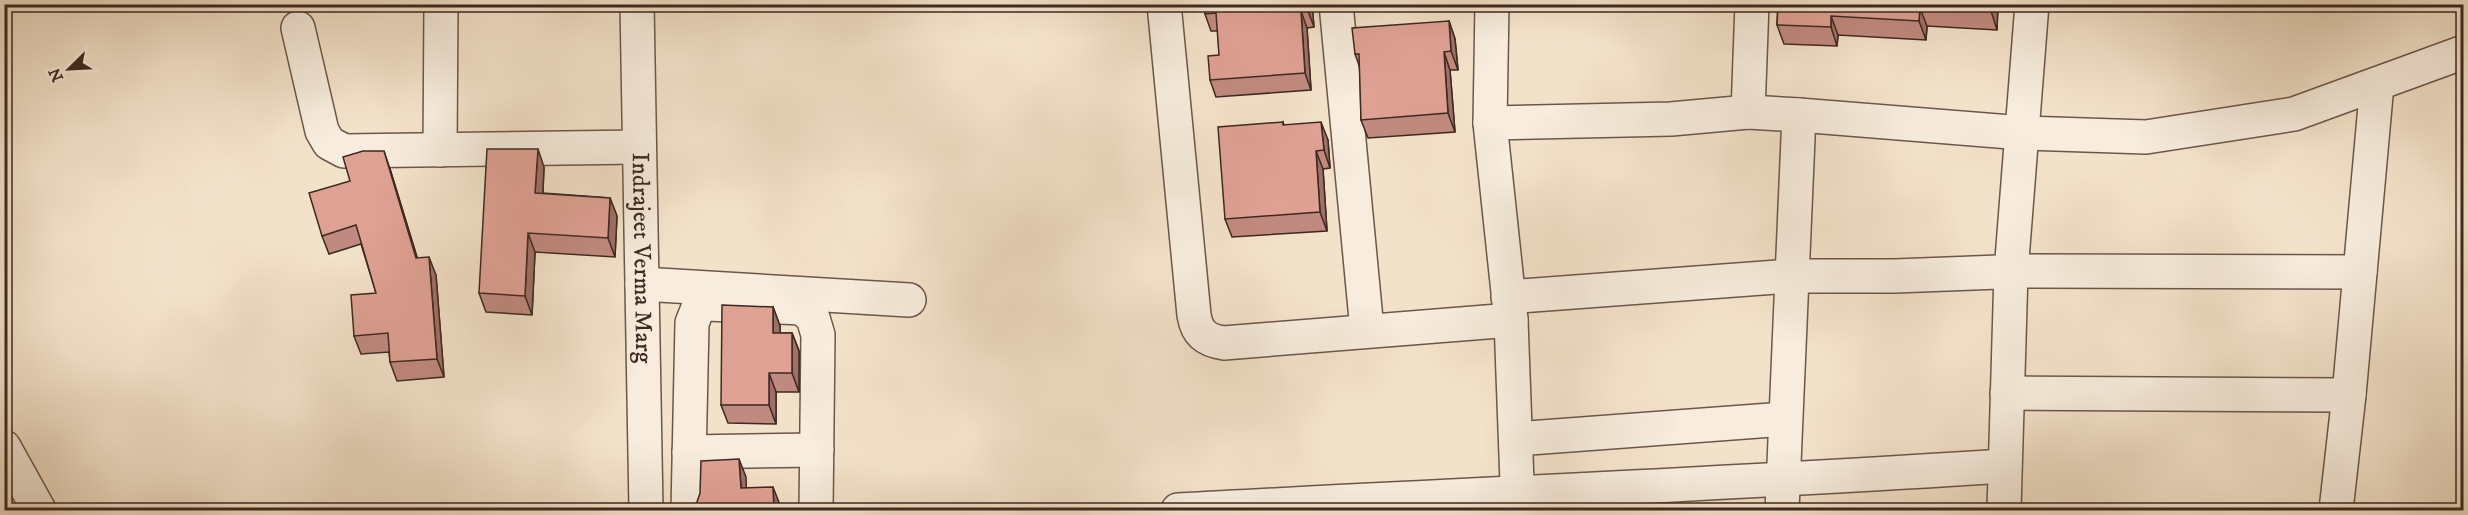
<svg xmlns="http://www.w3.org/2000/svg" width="2468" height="515" font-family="'IM FELL DW Pica',serif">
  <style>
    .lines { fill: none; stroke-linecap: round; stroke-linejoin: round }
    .minor-casing { stroke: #6b574a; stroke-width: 36 }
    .minor { stroke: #f7ecdd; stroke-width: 33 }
    .wall { fill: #c18a80; stroke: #3e2920; stroke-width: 1.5 }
    .shaded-wall { fill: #9d7168; stroke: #3e2920; stroke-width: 1.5 }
    .building { fill: #e0a195; stroke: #3e2920; stroke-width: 1.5 }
    .labels { text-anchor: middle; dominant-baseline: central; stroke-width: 5; stroke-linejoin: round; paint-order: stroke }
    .street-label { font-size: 24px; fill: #3e2920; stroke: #f7ecdd }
  </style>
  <rect width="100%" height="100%" fill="#f3e2ca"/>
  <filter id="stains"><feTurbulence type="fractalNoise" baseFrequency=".00333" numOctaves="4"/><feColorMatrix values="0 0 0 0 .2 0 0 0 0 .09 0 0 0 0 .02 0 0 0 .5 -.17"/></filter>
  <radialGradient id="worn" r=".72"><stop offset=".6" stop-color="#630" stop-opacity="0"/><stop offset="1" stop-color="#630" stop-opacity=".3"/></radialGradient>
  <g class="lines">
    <g class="minor-casing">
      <g id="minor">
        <path id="s1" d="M637 4 646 510"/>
        <path d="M1164 4 1194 315C1197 333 1205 340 1224 343L1511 320"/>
        <path d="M1336 4 1367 330"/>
        <path d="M1492 4 1490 123 1511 320 1518 510"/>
        <path d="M298 28 322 131 329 143 344 151 639 147"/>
        <path d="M1748 112 1752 4"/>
        <path d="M1490 123 1671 119 1748 112 1799 115 2023 133 2146 137 2294 114 2464 52"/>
        <path d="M440 150 441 4"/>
        <path d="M642 284 909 300"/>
        <path d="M1508 297 1791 276H1895L2025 271 2360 272"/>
        <path d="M2007 393 2349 395"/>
        <path d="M1516 439 1785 419"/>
        <path d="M4 447 39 510"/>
        <path d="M689 452 817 450"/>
        <path d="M688 510 692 323 698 308 707 304 802 308 813 318 818 335 816 510"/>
        <path d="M1178 510C1454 495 1729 484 2004 466"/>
        <path d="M1782 510 1799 115"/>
        <path d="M2004 510 2011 272 2032 4"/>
        <path d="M2336 510 2349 395 2377 84"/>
      </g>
    </g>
    <use href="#minor" class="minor"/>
  </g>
  <path class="wall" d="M1204 4H1312L1314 27 1307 28 1311 90 1216 97 1210 80 1219 55 1218 31H1211L1205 14Z
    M1778 4H1998L1997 30 1927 26 1926 40 1838 35 1837 46 1784 44 1777 25Z
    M1449 21 1455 39 1458 70H1450L1455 132 1368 138 1361 120 1360 68 1355 54Z
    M1283 122 1284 125 1328 140 1330 168 1323 169 1327 231 1232 237 1225 219Z
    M544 167 543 193 610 198 617 216 615 257 535 252 532 315 486 312 479 293Z
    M390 169 417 258 436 275 444 377 397 381 390 362 389 352 361 354 354 336 376 293 361 244 329 254 322 236 350 181Z
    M773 307 780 326V333H792L799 351V392H776V424L728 423 721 405Z"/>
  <path class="shaded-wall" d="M1307 4H1312L1314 27 1308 11Z
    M1991 4H1998L1997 30 1991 11Z
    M1920 8 1927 26 1926 40 1919 21Z
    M1301 11 1307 28 1311 90 1305 73Z
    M1831 16 1838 35 1837 46 1831 27Z
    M1449 21 1455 39 1458 70 1451 51Z
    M1444 52 1450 70 1455 132 1448 113Z
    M1321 122 1328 140 1330 168 1324 150Z
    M538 149 544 167 542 211 535 193Z
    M384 151 390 169 423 276 416 258Z
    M1316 151 1323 169 1327 231 1320 212Z
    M610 198 617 216 615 257 608 238Z
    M528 233 535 252 532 315 525 296Z
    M429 257 436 275 444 377 437 359Z
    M773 307 780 326V351L773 333Z
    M792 333 799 351V392L792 373Z
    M769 373 776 392V424L769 405Z
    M739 459 746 477 747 507 741 488Z
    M773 487 780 505V510H774Z"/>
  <path class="building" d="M1204 4H1307L1308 11H1301L1305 73 1210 80 1208 56 1219 55 1216 13 1205 14Z
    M1778 4H1991V11L1920 8 1919 21 1831 16V27L1777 25Z
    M1449 21 1451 51 1444 52 1448 113 1361 120 1359 54H1355L1352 28Z
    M1283 122V125L1321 122 1324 150 1316 151 1320 212 1225 219 1218 127Z
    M487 149H538L535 193 610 198 608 238 528 233 525 296 479 293Z
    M363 151H384L416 258 429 257 437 359 390 362 388 333 354 336 351 295 376 293 356 225 322 236 309 193 350 181 343 157Z
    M722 305 773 307V333H792V373H769V405H721Z
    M739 459 741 488 773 487 774 510H690V508L697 502 700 493 701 461Z"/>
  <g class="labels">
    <g class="street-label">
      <text stroke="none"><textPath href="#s1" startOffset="254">Indrajeet Verma Marg</textPath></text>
    </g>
  </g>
  <rect width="2468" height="515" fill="none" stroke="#f3e2ca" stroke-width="24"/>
  <rect x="6" y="6" width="2456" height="503" fill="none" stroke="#3e2920" stroke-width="3"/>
  <rect x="12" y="12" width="2444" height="491" fill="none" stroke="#3e2920" stroke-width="1.5"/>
  <g transform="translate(69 69) rotate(246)" stroke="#f7ecdd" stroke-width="4.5" paint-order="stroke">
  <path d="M0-4.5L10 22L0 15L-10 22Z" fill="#3e2920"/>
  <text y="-9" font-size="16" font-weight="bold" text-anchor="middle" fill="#3e2920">N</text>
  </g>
  <rect width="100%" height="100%" filter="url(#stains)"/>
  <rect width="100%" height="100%" fill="url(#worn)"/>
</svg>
